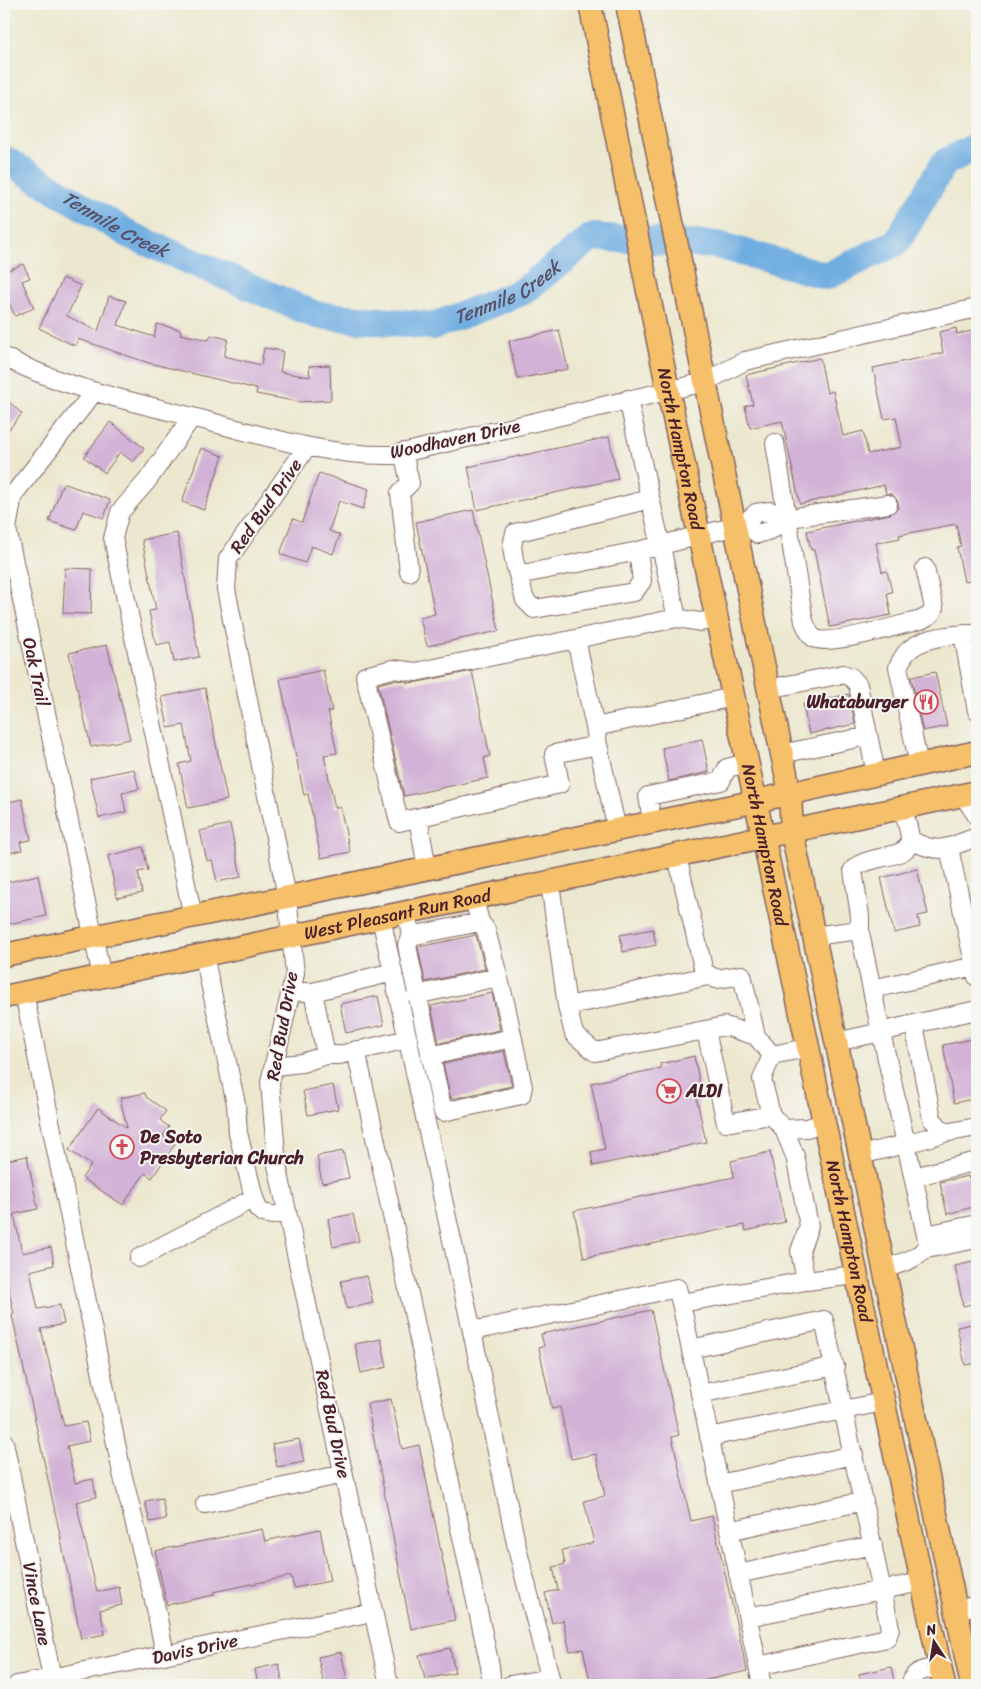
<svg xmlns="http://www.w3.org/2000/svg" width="981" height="1689" font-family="Sriracha,sans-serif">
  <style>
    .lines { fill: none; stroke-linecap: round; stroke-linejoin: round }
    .river { stroke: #6fade1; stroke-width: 28 }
    .building { fill: #d2b2d6 }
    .minor-casing { stroke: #836564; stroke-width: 20 }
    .major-casing { stroke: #836564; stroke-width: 25 }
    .minor { stroke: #fff; stroke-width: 18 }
    .major { stroke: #f6c06b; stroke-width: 22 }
    .labels { text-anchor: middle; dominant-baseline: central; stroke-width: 4; stroke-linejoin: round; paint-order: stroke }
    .street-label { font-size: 18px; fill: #4a1f2b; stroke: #f6f6f2 }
    .poi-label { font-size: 18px; font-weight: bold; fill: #4a1f2b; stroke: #f6f6f2; text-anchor: start }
    .water-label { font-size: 19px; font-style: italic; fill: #57516b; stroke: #f6f6f2 }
  </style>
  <rect width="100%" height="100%" fill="#f6f6f2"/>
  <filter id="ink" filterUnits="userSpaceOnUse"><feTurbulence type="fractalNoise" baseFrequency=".02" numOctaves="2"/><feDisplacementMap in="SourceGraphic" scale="10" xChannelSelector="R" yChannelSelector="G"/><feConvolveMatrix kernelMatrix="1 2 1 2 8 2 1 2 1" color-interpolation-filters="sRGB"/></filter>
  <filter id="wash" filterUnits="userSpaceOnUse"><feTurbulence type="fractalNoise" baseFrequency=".0096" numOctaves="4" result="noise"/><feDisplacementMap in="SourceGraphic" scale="20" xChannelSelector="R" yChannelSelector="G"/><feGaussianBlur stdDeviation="1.12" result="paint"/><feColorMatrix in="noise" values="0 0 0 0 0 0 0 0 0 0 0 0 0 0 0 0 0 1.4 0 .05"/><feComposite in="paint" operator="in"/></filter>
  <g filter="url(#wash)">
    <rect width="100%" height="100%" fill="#ece8cf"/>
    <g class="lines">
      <path class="river" id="s1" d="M4 159 132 236 316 315 433 326 522 292 592 237 718 245 827 276 897 242 944 163 977 146"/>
    </g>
    <g id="blocks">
      <path class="building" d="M23 264 30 278 22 281 34 308 15 316 4 292V272Z
        M63 278 81 286 67 316 98 331 109 296 126 301 118 325 154 337 157 324 181 330 180 334 209 340 211 335 228 339 224 356 261 365 264 348 283 351 280 372 310 377 309 366 330 365 331 400 300 402 256 394 257 389 149 363 78 339 75 346 39 328Z
        M956 328 957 334 977 330V580L964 582 957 547 961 546 956 524 899 535 900 538 876 543 882 572 887 571 892 592 887 593 891 615 830 627 814 550H811L807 531 890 514 898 508V502L892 494H886L884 485 800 504 782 421 750 428 745 406 753 404 746 375 820 358 827 393 833 391 843 436 863 431 868 454 902 447 896 417 884 419 873 368 943 353 939 332Z
        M559 330 568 369 517 379 509 341Z
        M4 397 22 414 4 435Z
        M110 422 144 448 133 462 120 452 105 473 84 457Z
        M609 437 618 479 477 510 468 467Z
        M201 448 223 456 204 510 182 502Z
        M319 473 369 489 363 509 339 501 329 531 340 535 333 554 311 546 305 563 280 554 293 519 302 522Z
        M63 483 110 500 104 518 83 511 76 530 49 521Z
        M473 510 499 631 427 646 420 618 435 614 416 522Z
        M177 533 199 657 174 662 170 642 156 645 149 611 156 610 142 540Z
        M65 568 92 569 91 614 63 613Z
        M107 645 130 739 91 747 69 653Z
        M323 670 332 711H328L337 753 324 755 335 808 340 806 350 852 321 858 308 794 304 795 280 679Z
        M472 671 490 756 484 758 488 778 404 796 378 684 394 680 407 681V683L418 682Z
        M935 672 947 726 923 731 911 677Z
        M205 688 227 800 188 808 179 764 191 761 184 725 168 728 162 697Z
        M849 694 855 724 809 734 803 704Z
        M702 739 709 772 669 781 662 748Z
        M134 769 139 789 122 793 126 812 99 818 90 778Z
        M22 799 31 840 20 842 22 850 4 854V803Z
        M230 824 241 877 217 882 212 860 207 861 200 831Z
        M143 847 148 870 138 872 142 893 117 898 108 856Z
        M917 869 928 914 918 916 920 927 894 933 881 878Z
        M38 875 46 916 4 925V883Z
        M653 929 656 945 623 952 620 935Z
        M476 935 485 969 425 982 418 947Z
        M492 993 500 1030 439 1043 431 1006Z
        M378 996 384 1025 346 1033 340 1004Z
        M977 1038V1098L954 1103 943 1045Z
        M504 1051 512 1086 451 1099 443 1064Z
        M694 1056 701 1090 695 1091 706 1142 593 1166 591 1152 605 1149 591 1083 661 1068 660 1064Z
        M333 1085 338 1109 308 1115 303 1091Z
        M145 1093 146 1097 166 1111 160 1120 169 1127 163 1136 175 1144 152 1178 145 1173 123 1205 82 1178 91 1165 69 1150 98 1108 127 1128 120 1098Z
        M343 1151 349 1178 322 1183 317 1156Z
        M770 1152 785 1222 746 1231 744 1225 584 1258 574 1211 734 1177 731 1161Z
        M27 1156 38 1209 14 1214 22 1253 51 1247 54 1265 30 1271 38 1309 60 1305 64 1324 41 1329 64 1426 86 1422 90 1441 67 1446 75 1483 93 1479 96 1497 76 1502 97 1592 119 1587 122 1605 100 1610 105 1634 81 1639 59 1530 12 1315 14 1314 4 1266V1161Z
        M968 1176 969 1179 977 1177V1206L947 1214 940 1182Z
        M353 1214 359 1241 333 1247 328 1219Z
        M977 1261V1303L963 1306 955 1266Z
        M367 1276 373 1303 347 1309 341 1281Z
        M651 1310 679 1435 672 1437 691 1521 712 1516 747 1671 684 1685H591L583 1649 570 1651 563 1620 552 1623 545 1593 558 1590 553 1567 565 1564 562 1550 594 1543 584 1501 605 1496 596 1454 571 1459 560 1407 552 1409 539 1348 544 1346 541 1334Z
        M977 1323V1363L965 1365 957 1327Z
        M381 1339 387 1367 361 1373 355 1344Z
        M391 1399 402 1449 419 1445 455 1620 411 1629 367 1404Z
        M299 1439 304 1462 277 1467 272 1444Z
        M162 1498 166 1519 150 1522 145 1501Z
        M262 1529 265 1541 320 1529 330 1581 294 1588 291 1576 213 1592 214 1595 167 1605 155 1551Z
        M450 1648 455 1673 425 1679 419 1655Z
        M341 1652 347 1680 324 1685 318 1657Z
        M279 1664 283 1685H258L255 1669Z
        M891 1667 895 1685H862L859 1674Z"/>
    </g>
  </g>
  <g filter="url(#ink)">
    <use href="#blocks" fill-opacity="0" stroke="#836564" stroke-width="1"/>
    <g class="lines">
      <g class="minor-casing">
        <path id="minor" d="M4 357C64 388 131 401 196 418 261 435 327 457 394 455L705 382 745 361 977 308
          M94 392 13 495 7 529 102 977
          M628 399 677 618 416 672 393 669 365 676 399 822 560 784 554 754 598 745 595 727 733 697
          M192 417 147 481 120 512 113 538 193 917
          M775 443 804 622C807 627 809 635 814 638 828 647 902 624 921 620L930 615 934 608 925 568
          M307 447 228 559 226 589 287 897 295 973 270 1082 277 1165 389 1685
          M403 452 410 483 400 493 409 572
          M650 499 515 533 512 546 514 560 525 600 534 609 634 592 642 581 638 551 744 524 756 513 770 511 777 522
          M744 524 758 534 773 529 777 522 789 518 888 504
          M518 575 638 551
          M677 618 700 622 717 619
          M963 634 977 711
          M576 639 595 727
          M768 689 843 674 851 677 858 685 876 774
          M598 745 617 830
          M781 754 868 736
          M919 765 898 667C900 662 903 657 906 653 921 636 956 634 977 634
          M963 795 977 816
          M418 818 427 868
          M652 822 648 796 721 781 727 768 747 763
          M910 840C942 856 947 847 977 837
          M949 848 977 977
          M677 856 704 972 716 979 742 975 756 1036
          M550 883 567 1006 574 1034 595 1052 725 1026 756 1036 772 1055 807 1048
          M407 913 411 936 407 945 410 961 443 1112 521 1095 523 1087 506 1006 486 930 480 922 474 899
          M381 918 472 1331 517 1548 552 1685
          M860 933V916L853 870C865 854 909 861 910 840 910 830 905 818 903 808
          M411 936 480 922
          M813 936 852 931 860 933 881 1032 914 1024
          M204 955 236 1104 238 1133 254 1198 258 1209 263 1213 272 1215 287 1212
          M872 989 975 966
          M301 992H313L393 972
          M313 992 326 1055H339L408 1039
          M24 993 122 1473 155 1604 165 1655
          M416 995 498 977
          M567 1006 708 976
          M977 1010 914 1024 932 1119 944 1133 977 1127
          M706 1030 726 1123 771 1115
          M836 1042 881 1032 906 1144 860 1155
          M356 1050 490 1666 491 1677 486 1685
          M772 1055 762 1079 771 1115 784 1129 807 1128 823 1123
          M430 1056 512 1038
          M274 1066 302 1063 326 1055
          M784 1129 795 1156 809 1226 800 1251 806 1281
          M914 1177 977 1161
          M927 1235 977 1224
          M926 1249 977 1239
          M139 1258 254 1198
          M884 1269C898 1264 921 1259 928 1244L906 1144 944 1133
          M681 1303 762 1685
          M472 1331 677 1288 681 1303 806 1281 856 1275
          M691 1349 824 1320 890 1628 887 1638 758 1666
          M700 1394 835 1366
          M709 1437 883 1402
          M4 1442 52 1678
          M719 1484 854 1455
          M205 1504 344 1474
          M729 1531 864 1501
          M738 1574 873 1545
          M956 1610 977 1605
          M748 1617 921 1582
          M17 1685 373 1612
          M510 1685 550 1678
          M911 1685C912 1669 927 1670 940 1667"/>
      </g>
      <g class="major-casing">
        <g id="major">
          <path id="s2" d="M590 4 668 390 944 1685"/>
          <path d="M627 4 790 793 792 832 972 1685"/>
          <path d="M4 955 738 805 977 752"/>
          <path id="s3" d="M4 997 977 792"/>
        </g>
      </g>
      <use href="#minor" class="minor"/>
      <use href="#major" class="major"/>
    </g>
  </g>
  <defs>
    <g id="restaurant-ring" transform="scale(1.25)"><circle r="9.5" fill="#f6f6f2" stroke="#d1495b" stroke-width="1.5"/><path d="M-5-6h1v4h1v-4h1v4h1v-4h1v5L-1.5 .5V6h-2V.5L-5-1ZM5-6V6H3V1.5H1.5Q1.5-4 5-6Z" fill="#d1495b"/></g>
    <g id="supermarket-ring" transform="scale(1.25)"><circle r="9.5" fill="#f6f6f2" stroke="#d1495b" stroke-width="1.5"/><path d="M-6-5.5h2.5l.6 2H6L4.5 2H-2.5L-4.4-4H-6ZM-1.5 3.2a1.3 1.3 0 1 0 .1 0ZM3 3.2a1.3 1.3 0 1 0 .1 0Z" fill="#d1495b"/></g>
    <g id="church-ring" transform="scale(1.25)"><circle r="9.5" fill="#f6f6f2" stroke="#d1495b" stroke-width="1.5"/><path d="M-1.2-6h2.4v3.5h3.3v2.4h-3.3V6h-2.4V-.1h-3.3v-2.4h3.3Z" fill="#d1495b"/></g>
  </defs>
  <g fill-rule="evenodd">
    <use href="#restaurant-ring" x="926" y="702"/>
    <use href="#supermarket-ring" x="669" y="1091"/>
    <use href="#church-ring" x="122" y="1147"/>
  </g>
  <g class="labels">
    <g class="street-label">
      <text transform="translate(455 439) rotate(-12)">Woodhaven Drive</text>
      <text stroke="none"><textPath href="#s2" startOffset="454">North Hampton Road</textPath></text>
      <text transform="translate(266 506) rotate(-55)">Red Bud Drive</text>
      <text transform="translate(36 672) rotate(78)">Oak Trail</text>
      <text stroke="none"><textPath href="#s2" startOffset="859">North Hampton Road</textPath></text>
      <text stroke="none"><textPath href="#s3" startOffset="402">West Pleasant Run Road</textPath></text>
      <text transform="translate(282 1026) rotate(-80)">Red Bud Drive</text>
      <text stroke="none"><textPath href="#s2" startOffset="1264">North Hampton Road</textPath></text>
      <text transform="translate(333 1424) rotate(78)">Red Bud Drive</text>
      <text transform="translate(37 1604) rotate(79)">Vince Lane</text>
      <text transform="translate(195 1649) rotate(-12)">Davis Drive</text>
    </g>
    <g class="poi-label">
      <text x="908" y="702" text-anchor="end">Whataburger</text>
      <text x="686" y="1091">ALDI</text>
      <text x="140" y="1137">De Soto<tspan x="140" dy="21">Presbyterian Church</tspan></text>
    </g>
    <g class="water-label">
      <text stroke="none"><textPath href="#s1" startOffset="129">Tenmile Creek</textPath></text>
      <text stroke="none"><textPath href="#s1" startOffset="549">Tenmile Creek</textPath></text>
    </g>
  </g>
  <rect width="981" height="1689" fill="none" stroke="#f6f6f2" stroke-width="20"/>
  <g transform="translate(934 1642) rotate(348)" stroke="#f6f6f2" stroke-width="4" paint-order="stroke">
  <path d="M0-4L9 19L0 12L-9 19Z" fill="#4a1f2b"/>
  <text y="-8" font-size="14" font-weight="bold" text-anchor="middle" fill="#4a1f2b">N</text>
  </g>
</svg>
